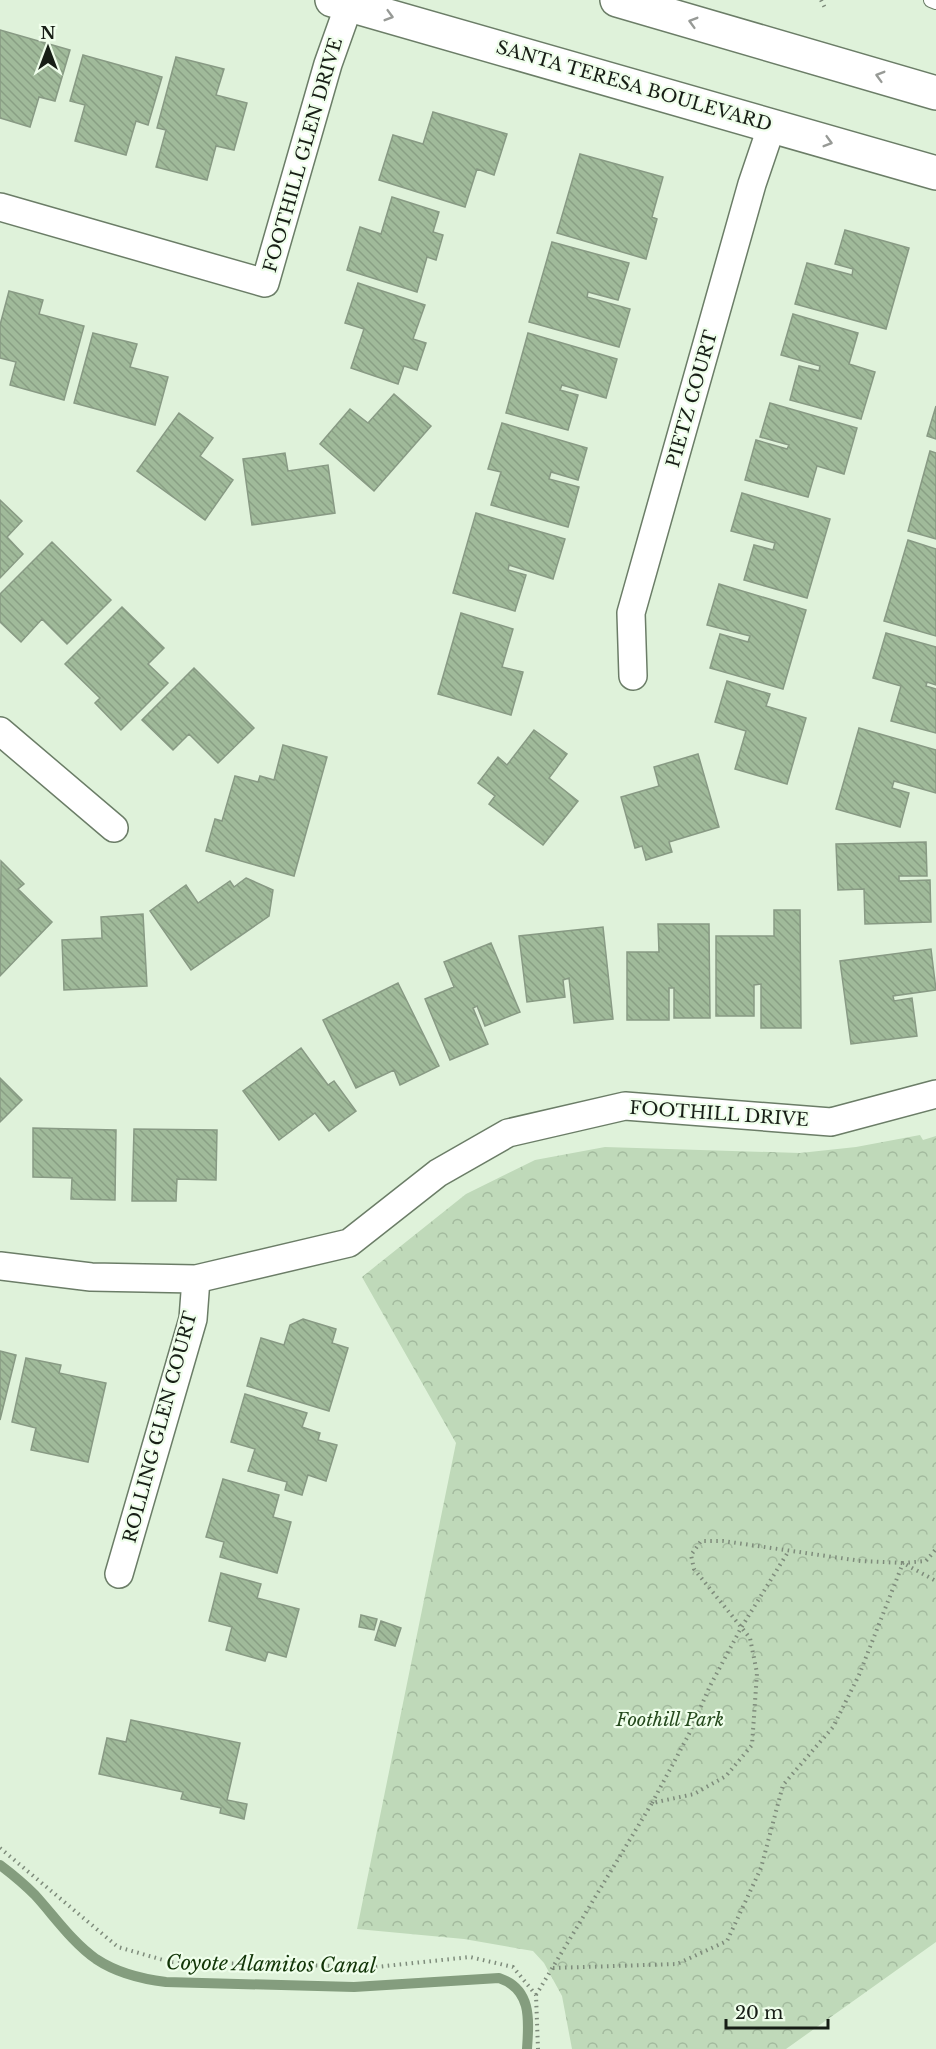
<svg xmlns="http://www.w3.org/2000/svg" width="936" height="2049" font-family="'Libre Baskerville',serif">
  <style>
    .park { fill: url(#park-crowns) }
    .lines { fill: none; stroke-linecap: round; stroke-linejoin: round }
    .stream { stroke: #849d7e; stroke-width: 10 }
    .building { fill: url(#building-back-hatch); stroke: #889a84; stroke-width: 1.5 }
    .service-casing { stroke: #6b7d67; stroke-width: 16 }
    .minor-casing { stroke: #6b7d67; stroke-width: 30 }
    .secondary-casing { stroke: #6b7d67; stroke-width: 36 }
    .path { stroke: #7e8b7b; stroke-width: 4; stroke-dasharray: 1.5 4.5; stroke-linecap: butt }
    .service { stroke: #fff; stroke-width: 14 }
    .minor { stroke: #fff; stroke-width: 27 }
    .secondary { stroke: #fff; stroke-width: 33 }
    .oneway { stroke: #979a96 }
    .labels { text-anchor: middle; dominant-baseline: central; stroke-width: 4.5; stroke-linejoin: round; paint-order: stroke }
    .street-label { font-size: 18px; fill: #171e16; stroke: #effeeb }
    .park-label { font-size: 18px; font-style: italic; fill: #25491d; stroke: #effeeb }
    .water-label { font-size: 20px; font-style: italic; fill: #113407; stroke: #effeeb }
  </style>
  <defs>
    <pattern id="park-crowns" width="20" height="18" patternUnits="userSpaceOnUse" patternTransform="scale(1.5)"><rect width="20" height="18" fill="#bfd9b9"/><path d="M2 6a3 3 0 1 1 6 0M12 15a3 3 0 1 1 6 0" fill="none" stroke="#a3ba9e"/></pattern>
    <pattern id="building-back-hatch" width="6" height="6" patternUnits="userSpaceOnUse" patternTransform="scale(1.5)"><rect width="6" height="6" fill="#a0ba9a"/><path d="M-1 5l2 2M0 0l6 6M5-1l2 2" fill="none" stroke="#899f84"/></pattern>
  </defs>
  <rect width="100%" height="100%" fill="#dff2da"/>
  <path class="park" d="M920 1135 923 1140 936 1136V1942L786 2049H572L562 1996 544 1963 533 1951 464 1939 357 1929 456 1443 362 1277 466 1194 535 1160 605 1147 800 1153 856 1147Z"/>
  <g class="lines">
    <path class="stream" d="M0 1865C12 1874 24 1884 35 1895 55 1917 72 1942 96 1959 117 1973 141 1979 166 1982L354 1987 499 1978C532 1989 529 2020 527 2049"/>
  </g>
  <path class="building" d="M0 30 70 50 55 101 39 97 30 127 0 118Z
    M83 55 162 77 148 125 136 121 126 155 75 141 85 105 70 101Z
    M176 57 224 69 216 95 247 103 234 150 216 146 207 180 156 167 166 130 157 128Z
    M433 112 507 134 494 175 477 169 465 207 379 180 393 135 423 144Z
    M580 154 663 177 652 217 657 219 646 259 557 233Z
    M392 197 439 212 433 232 443 235 436 260 427 257 417 292 347 270 360 227 381 234Z
    M845 230 909 248 886 329 795 304 807 263 852 275 853 269 835 264Z
    M552 242 629 263 618 300 588 292 587 297 630 309 619 347 529 322Z
    M358 283 425 305 413 339 426 343 417 370 404 366 398 384 351 368 364 329 345 323Z
    M9 291 43 300 39 314 84 326 64 400 10 385 16 362 0 358V325Z
    M793 314 858 333 849 364 875 372 861 419 790 400 799 366 819 371 820 366 781 355Z
    M93 333 137 344 130 367 168 377 155 425 74 403Z
    M528 333 617 359 606 398 562 385 560 390 578 395 568 430 506 413Z
    M394 394 431 426 374 491 320 444 350 409 368 423Z
    M770 403 857 428 844 474 817 466 808 497 745 480 756 440 787 449 789 445 760 437Z
    M936 406V439L927 436Z
    M179 413 213 438 200 456 233 480 205 520 137 471Z
    M502 423 587 448 578 480 551 472 549 479 579 487 568 527 491 505 501 472 488 469Z
    M930 451 936 453V539L908 531Z
    M285 453 288 471 328 465 335 513 252 525 243 459Z
    M742 493 830 519 807 598 744 580 754 545 773 550 775 543 731 531Z
    M0 500 22 521 7 537 23 554 0 578Z
    M476 513 565 539 553 579 509 565 508 570 526 575 515 611 453 593Z
    M908 540 936 549V636L884 621Z
    M52 542 111 600 67 644 42 619 21 642 0 622V594Z
    M719 584 806 610 783 689 710 668 720 634 748 642 750 636 707 625Z
    M122 607 164 648 148 664 168 683 121 730 95 703 100 698 65 664Z
    M461 613 513 629 502 667 523 672 511 715 438 694Z
    M886 633 936 647V685L927 682 926 686 936 689V733L891 721 901 686 873 678Z
    M194 668 254 728 218 763 189 734 173 750 142 720Z
    M727 681 770 694 766 706 806 718 787 784 735 769 746 731 715 722Z
    M859 728 936 750V793L894 781 892 788 909 793 900 827 836 809Z
    M534 730 567 754 549 778 578 801 543 845 489 804 495 796 478 783 498 757 507 765Z
    M283 745 327 757 294 876 206 851 215 819 222 821 235 776 258 782 260 776 274 780Z
    M698 754 719 827 669 842 672 852 646 860 642 846 635 848 621 797 659 786 654 767Z
    M926 842 927 876H899V881L930 880 931 922 865 924 864 889 838 890 836 844Z
    M1 861 24 884 18 889 52 922 0 976Z
    M246 878 273 890 269 916 191 970 150 911 186 885 198 903 230 881 234 887Z
    M774 910H800L801 1028H761V984L754 985V1016H716V936H774Z
    M143 914 147 986 64 990 62 940 102 938 101 917Z
    M658 924H709L710 1018H674V988H669V1020H627V952H659Z
    M603 927 613 1019 574 1023 569 978 563 980 565 997 527 1002 519 936Z
    M491 943 520 1012 485 1026 477 1006 473 1008 488 1044 450 1060 425 999 454 987 444 962Z
    M931 949 936 990 893 996 894 1001 912 998 917 1036 851 1044 840 961Z
    M398 983 439 1066 400 1085 394 1070 356 1088 323 1020Z
    M301 1048 328 1085 334 1081 356 1111 329 1131 315 1113 279 1140 243 1091Z
    M0 1078 22 1100 0 1122Z
    M33 1128 116 1130 115 1200 71 1199 72 1178 33 1177Z
    M134 1129 217 1130 216 1180 177 1179 176 1201H132Z
    M303 1319 336 1329 332 1343 348 1348 329 1411 247 1386 261 1338 284 1345 290 1325Z
    M0 1351 16 1355 0 1420Z
    M26 1358 61 1365 59 1373 106 1383 88 1462 31 1450 36 1428 12 1422Z
    M245 1394 307 1413 302 1427 320 1433 318 1440 337 1445 326 1481 308 1475 302 1495 285 1490 287 1482 248 1471 255 1449 231 1442Z
    M223 1479 279 1495 273 1517 291 1522 277 1573 220 1557 224 1542 206 1537Z
    M221 1573 261 1584 257 1598 299 1609 286 1657 268 1652 265 1661 226 1650 232 1627 209 1621Z
    M361 1615 377 1619 374 1630 359 1627Z
    M381 1621 401 1628 395 1646 375 1640Z
    M131 1720 240 1743 227 1800 247 1804 244 1819 220 1813 221 1808 181 1799 183 1792 99 1774 107 1738 126 1742Z"/>
  <g class="lines">
    <g class="service-casing">
      <path id="service" d="M931 0 936 2"/>
    </g>
    <g class="minor-casing">
      <path id="minor" d="M0 207 265 283 328 64 349 5
        M633 676 631 613 752 184 772 125
        M0 731 114 828
        M0 1266 91 1277 196 1279 349 1243 438 1173 508 1133 625 1106 831 1122 936 1094
        M119 1574 193 1319 196 1279"/>
    </g>
    <g class="secondary-casing">
      <path id="secondary" d="M332 0 936 173
        M617 0 936 93"/>
    </g>
    <path class="path" d="M821 0 825 8
      M652 1803 689 1734 710 1686 741 1628 788 1552
      M0 1848 118 1947 170 1962 376 1967 470 1957 513 1967 536 1995 538 2049
      M553 1968 677 1964 727 1941 761 1868 783 1785 833 1727 859 1675 903 1563 926 1561 936 1549
      M536 1995 652 1803 694 1794 726 1776 752 1745 757 1673 750 1638 694 1569 691 1555 701 1541H723L861 1561 903 1563 936 1581"/>
    <use href="#service" class="service"/>
    <use href="#minor" class="minor"/>
    <use href="#secondary" class="secondary"/>
  </g>
  <defs><path id="oneway-chevron" d="M-2-3.5L2.5 0L-2 3.5" fill="none" stroke-width="1.6" stroke-linecap="round" stroke-linejoin="round" transform="scale(1.5)"/></defs>
  <g class="oneway">
    <use href="#oneway-chevron" transform="translate(389 16) rotate(16)"/>
    <use href="#oneway-chevron" transform="translate(693 22) rotate(-164)"/>
    <use href="#oneway-chevron" transform="translate(880 76) rotate(-164)"/>
    <use href="#oneway-chevron" transform="translate(828 142) rotate(16)"/>
  </g>
  <g class="labels">
    <g class="street-label">
      <text transform="translate(634 86) rotate(16)">SANTA TERESA BOULEVARD</text>
      <text transform="translate(303 155) rotate(-74)">FOOTHILL GLEN DRIVE</text>
      <text transform="translate(692 399) rotate(-74)">PIETZ COURT</text>
      <text transform="translate(719 1114) rotate(4)">FOOTHILL DRIVE</text>
      <text transform="translate(160 1427) rotate(-75)">ROLLING GLEN COURT</text>
    </g>
    <g class="park-label">
      <text x="670" y="1720">Foothill Park</text>
    </g>
    <g class="water-label">
      <text transform="translate(271 1964) rotate(1)">Coyote Alamitos Canal</text>
    </g>
  </g>
  <g transform="translate(48 48)" stroke="#effeeb" stroke-width="4.5" paint-order="stroke">
  <path d="M0-4.5L10 22L0 15L-10 22Z" fill="#171e16"/>
  <text y="-9" font-size="16" font-weight="bold" text-anchor="middle" fill="#171e16">N</text>
  </g>
  <path d="M726 2019v9h102v-9" fill="none" stroke="#171e16" stroke-width="3"/>
  <text x="735" y="2019" font-size="18" fill="#171e16" stroke="#effeeb" stroke-width="4.5" paint-order="stroke">20 m</text>
</svg>
